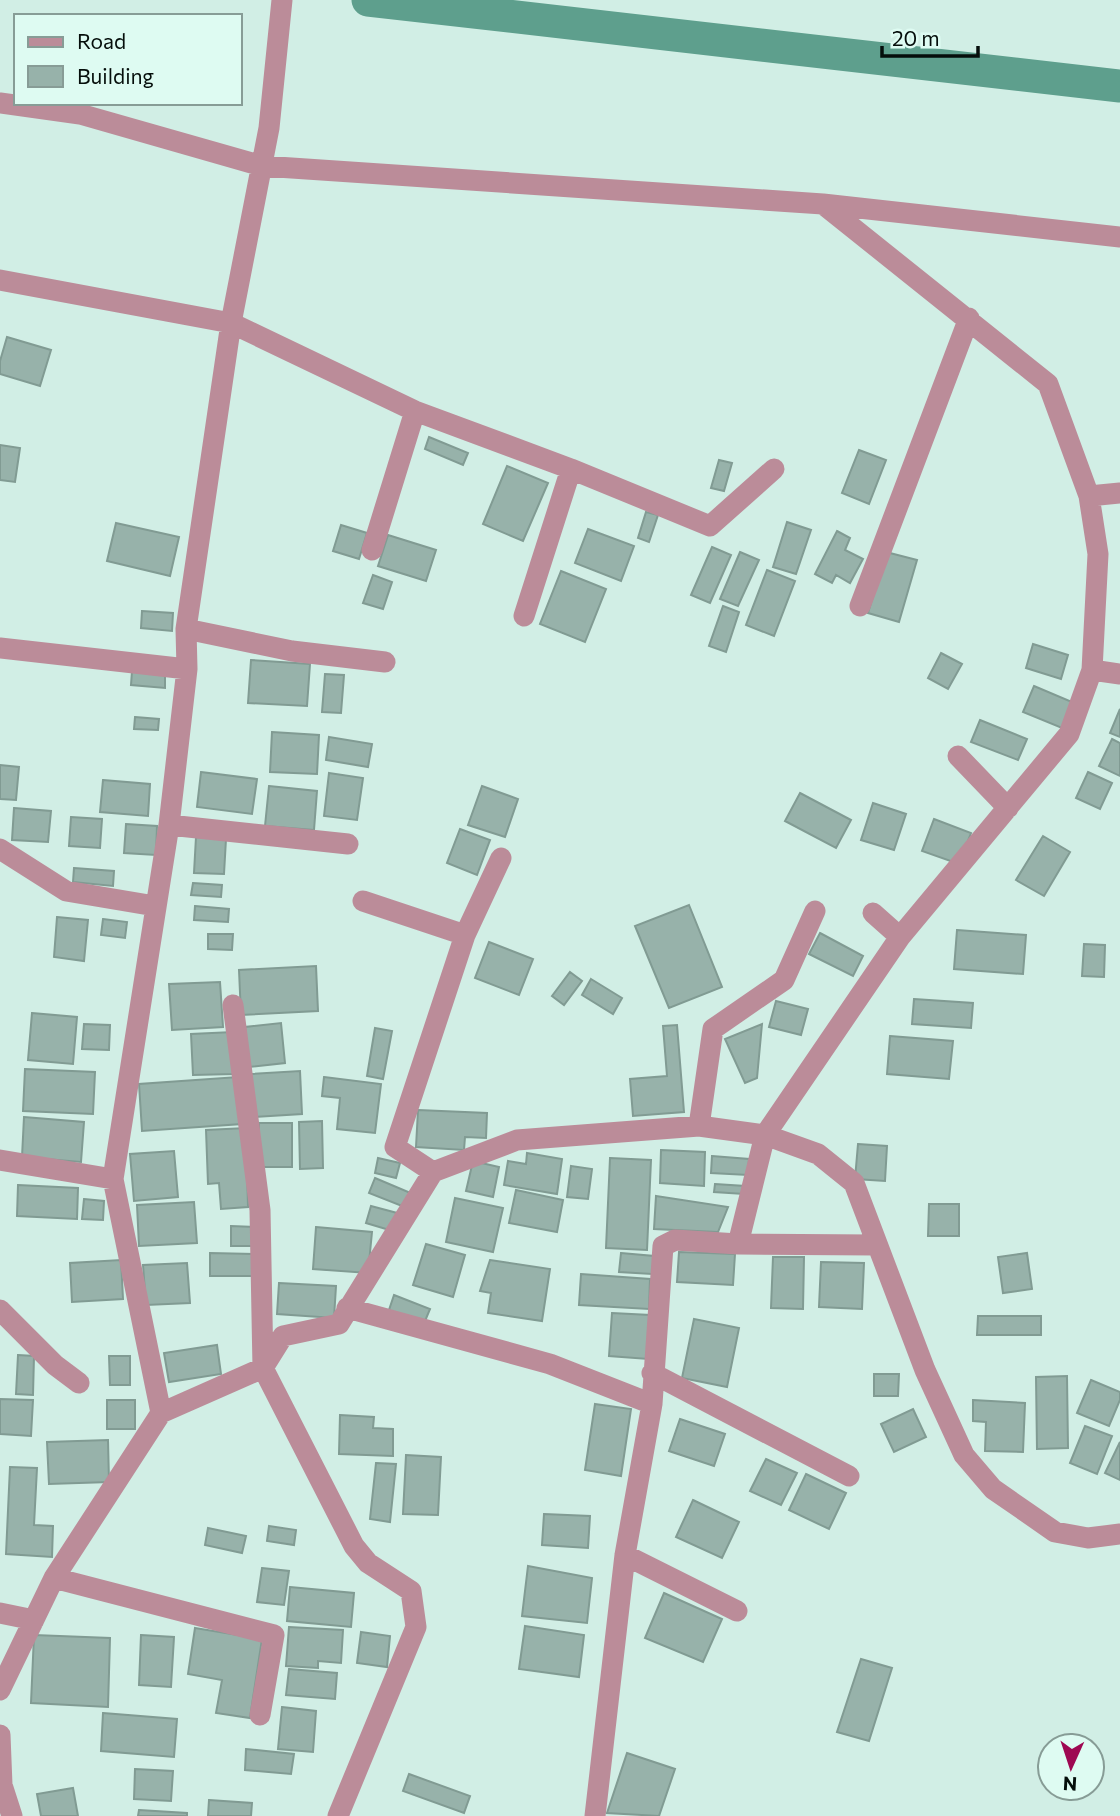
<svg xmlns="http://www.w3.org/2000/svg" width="1120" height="1816" font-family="Commissioner,sans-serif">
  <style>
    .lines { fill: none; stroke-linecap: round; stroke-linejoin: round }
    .canal { stroke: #5e9f8d; stroke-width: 33 }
    .building { fill: #97b2aa; stroke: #819b93; stroke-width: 2 }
    .street { stroke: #bb8c99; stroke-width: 21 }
  </style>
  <rect width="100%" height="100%" fill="#d1eee5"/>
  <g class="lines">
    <path class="canal" d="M368 0 1120 86"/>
  </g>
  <path class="building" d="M7 337 51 350 40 386 0 374V361Z
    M429 437 468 453 463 465 425 449Z
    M0 445 20 448 15 482 0 480Z
    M859 450 886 460 869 504 842 493Z
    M719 460 732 463 724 491 711 488Z
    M507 466 548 483 523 541 483 524Z
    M646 512 658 515 649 542 638 538Z
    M787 522 811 530 796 574 773 567Z
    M116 523 179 537 170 576 107 561Z
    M341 525 367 533 359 559 333 551Z
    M588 529 634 546 621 581 575 563Z
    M837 531 850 538 845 550 863 559 850 583 836 575 832 583 815 574Z
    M388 535 436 550 426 581 378 566Z
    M712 547 731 555 710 603 691 595Z
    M740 552 759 560 738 606 720 599Z
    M886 552 917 560 899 622 868 613Z
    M767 570 795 581 774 636 746 625Z
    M561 571 606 589 585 642 540 624Z
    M373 575 392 582 383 609 363 603Z
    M723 606 739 612 726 652 709 646Z
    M142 611 173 613 172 631 141 628Z
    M1033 644 1068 655 1061 679 1026 668Z
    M941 653 962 664 948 689 928 678Z
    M251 660 310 664 307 706 248 703Z
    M132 671 165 674V688L131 685Z
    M325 674 344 675 341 713 322 712Z
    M1034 686 1072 702 1062 728 1023 712Z
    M1120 709V737L1110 733Z
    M135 717 159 719 158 730 134 729Z
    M980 720 1027 739 1018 760 971 742Z
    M272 732 319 735 317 774 270 772Z
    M329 737 372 744 368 767 326 760Z
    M1112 739 1120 743V776L1099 766Z
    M0 765 19 767 16 800 0 799Z
    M201 772 257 779 252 814 197 807Z
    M1088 772 1112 783 1100 809 1076 798Z
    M329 773 363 778 357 820 324 816Z
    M103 780 150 784 148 816 100 812Z
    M269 786 317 791 314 830 265 826Z
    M482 786 518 799 505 837 468 825Z
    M800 793 851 820 836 848 785 821Z
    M873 803 906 814 894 850 861 840Z
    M14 808 51 811 48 842 12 840Z
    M71 817 102 819 100 848 69 846Z
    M934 819 971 833 959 864 922 851Z
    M126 824 157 826 156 855 124 853Z
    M460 829 490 840 477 875 447 863Z
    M1043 836 1070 852 1044 896 1016 880Z
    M196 837 226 839 224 874 194 873Z
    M74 868 114 871 113 886 73 882Z
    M193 883 222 885 221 897 191 895Z
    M689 905 722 987 669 1008 635 926Z
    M195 906 229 909 228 922 194 920Z
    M57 917 88 920 84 961 54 957Z
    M103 919 127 922 125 938 101 935Z
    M957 930 1026 935 1023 974 954 969Z
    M820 933 863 956 853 976 809 954Z
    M208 934H233L232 950 208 949Z
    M489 942 533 959 519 995 475 978Z
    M1084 944 1105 945 1104 977 1082 976Z
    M316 966 318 1011 241 1015 239 970Z
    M570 972 582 981 564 1005 552 996Z
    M591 979 622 998 613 1014 582 995Z
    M220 982 223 1027 172 1030 169 984Z
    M914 999 973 1003 971 1028 912 1024Z
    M776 1001 808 1009 801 1035 769 1027Z
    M32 1013 77 1017 73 1064 28 1060Z
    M281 1023 285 1063 249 1067 245 1027Z
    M84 1024 110 1025 109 1050 82 1049Z
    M762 1024 757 1078 745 1083 725 1039Z
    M677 1025 684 1112 633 1116 630 1079 667 1076 663 1026Z
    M375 1028 392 1031 383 1079 367 1076Z
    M233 1032 234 1074 193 1075 191 1034Z
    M890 1036 953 1041 949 1079 887 1074Z
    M25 1069 95 1072 93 1114 23 1111Z
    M300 1071 302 1114 254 1117 251 1074Z
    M238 1077 242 1124 142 1131 139 1084Z
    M324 1077 381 1084 375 1133 337 1129 340 1098 322 1096Z
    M418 1110 487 1113 486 1138 465 1137 464 1150 416 1147Z
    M24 1117 84 1122 81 1162 22 1157Z
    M322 1121 323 1168 300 1169 299 1122Z
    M259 1123H292V1167H259Z
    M246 1128 248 1207 221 1209 219 1183 208 1184 206 1130Z
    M858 1144 887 1146 885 1181 855 1179Z
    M661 1150 705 1152 704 1186 660 1183Z
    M174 1151 178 1197 134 1201 130 1154Z
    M527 1153 562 1159 557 1194 504 1185 508 1161 526 1164Z
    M712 1156 749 1159 748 1175 711 1173Z
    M378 1158 400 1163 396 1178 375 1173Z
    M610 1158 651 1160 647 1250 606 1248Z
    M473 1161 499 1167 493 1197 466 1191Z
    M571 1166 592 1169 588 1199 567 1197Z
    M375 1178 413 1194 407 1208 369 1193Z
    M715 1184 745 1186 744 1194 714 1192Z
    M18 1185 78 1188 77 1219 17 1216Z
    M516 1190 563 1200 557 1232 509 1223Z
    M656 1196 728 1207 718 1232 654 1229Z
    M455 1198 503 1208 493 1252 446 1242Z
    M84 1199 104 1201 103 1220 82 1219Z
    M194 1202 197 1243 139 1246 137 1205Z
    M929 1204H959V1236H928Z
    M371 1206 401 1214 396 1232 366 1223Z
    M231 1226 255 1227V1246H231Z
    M316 1227 372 1232 368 1273 313 1269Z
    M426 1244 465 1255 453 1297 413 1285Z
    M679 1252 735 1254 733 1285 677 1282Z
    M210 1253 254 1254 255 1276H210Z
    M621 1253 654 1256 652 1274 619 1272Z
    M1027 1253 1032 1289 1003 1293 998 1257Z
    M773 1257H804L803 1309 771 1308Z
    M121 1260 123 1299 72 1302 70 1263Z
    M490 1260 550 1269 542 1321 488 1313 491 1293 480 1291Z
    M821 1262 864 1263 862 1309 819 1307Z
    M187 1263 190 1303 146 1305 143 1265Z
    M581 1274 650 1279 649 1309 579 1305Z
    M279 1283 336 1286 334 1318 277 1314Z
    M394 1295 430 1309 423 1326 388 1313Z
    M612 1313 650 1315 648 1359 609 1356Z
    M978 1316H1041V1335H977Z
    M694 1319 739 1328 727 1387 682 1378Z
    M217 1345 221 1374 169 1382 164 1353Z
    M18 1355 34 1356 33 1395 16 1394Z
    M109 1356H130V1385H110Z
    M874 1374H899L898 1396H874Z
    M1067 1376 1068 1448 1037 1449 1036 1377Z
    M1091 1380 1120 1392V1400L1109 1426 1077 1413Z
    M0 1399 33 1400 31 1436 0 1434Z
    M107 1400H135V1429H107Z
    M973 1400 1025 1403 1023 1452 985 1451 986 1422 973 1421Z
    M595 1404 631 1409 621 1476 585 1470Z
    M913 1409 926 1437 894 1452 881 1424Z
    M340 1415 374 1417 373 1428 393 1429V1456L339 1454Z
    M680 1419 725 1434 714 1466 669 1451Z
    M1085 1426 1112 1436 1097 1474 1070 1463Z
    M108 1440 109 1482 49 1484 47 1442Z
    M1120 1442V1480L1105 1473Z
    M406 1455 441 1457 438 1515 403 1514Z
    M766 1459 797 1473 781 1505 750 1491Z
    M376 1463 396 1464 390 1522 370 1519Z
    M10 1467 37 1468 34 1525 53 1526 52 1557 6 1554Z
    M806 1474 846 1493 829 1529 789 1510Z
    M693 1500 739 1522 722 1558 676 1537Z
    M544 1514 590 1516 588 1548 542 1545Z
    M269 1526 296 1530 294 1545 267 1541Z
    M208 1528 246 1536 242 1553 205 1545Z
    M528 1566 592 1578 587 1623 522 1616Z
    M262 1568 289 1571 284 1605 257 1602Z
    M290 1587 354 1593 351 1627 287 1621Z
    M664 1593 722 1619 703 1662 645 1638Z
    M525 1626 584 1635 579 1677 519 1669Z
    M289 1627 343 1630 341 1663 318 1661V1668L286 1666Z
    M195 1628 262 1639 250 1718 216 1713 222 1680 188 1674Z
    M361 1632 390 1636 387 1667 357 1663Z
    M34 1635 110 1638 108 1707 31 1703Z
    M141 1635 174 1637 171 1687 139 1685Z
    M861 1659 892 1668 869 1741 837 1732Z
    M289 1669 337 1673 335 1699 286 1695Z
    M282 1707 316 1711 313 1752 278 1749Z
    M103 1713 177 1719 174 1757 101 1751Z
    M246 1749 294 1754 291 1774 245 1770Z
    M627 1753 675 1769 659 1816 607 1813Z
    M135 1769 173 1771 171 1801 134 1799Z
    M409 1774 470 1796 464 1813 403 1791Z
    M73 1788 78 1816H41L37 1794Z
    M209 1800 252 1803 251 1816H208Z
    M139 1810 187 1813V1816H138Z"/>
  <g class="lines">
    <path class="street" d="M0 103 80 114 262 166 823 204 1120 237
      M0 280 231 323 415 411 571 469 710 526 774 469
      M1089 496 1120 493
      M372 550 415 411
      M860 606 969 318
      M524 616 571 469
      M186 629 292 651 385 662
      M0 648 187 669
      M1092 670 1120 674
      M958 756 1008 808
      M169 825 348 844
      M0 849 66 891 155 906
      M363 901 465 935
      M873 913 900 937
      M233 1005 260 1210 263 1368 354 1546 368 1563 411 1591 416 1627 338 1816
      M699 1126 713 1029 784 980 815 911
      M0 1160 113 1179
      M433 1172 395 1147 465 935 501 858
      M738 1244 875 1245
      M347 1308 550 1364 652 1404
      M0 1310 55 1365 79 1383
      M652 1373 849 1476
      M161 1413 263 1368 283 1336 339 1324 433 1172 517 1140 699 1126 765 1135 818 1154 854 1183 925 1370 964 1455 993 1489 1055 1532 1088 1538 1120 1534
      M625 1555 737 1611
      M54 1578 274 1635 260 1715
      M0 1613 34 1620
      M0 1690 54 1578 161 1413 113 1179 169 825 187 669 186 629 231 323 269 128 282 0
      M0 1735 2 1785 12 1816
      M595 1816 625 1555 652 1404 663 1246 675 1240 738 1244 765 1135 900 937 1069 734 1092 670 1098 554 1089 496 1048 384 823 204"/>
  </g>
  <rect x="14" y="14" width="228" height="91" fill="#defbf2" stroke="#879c96" stroke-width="2"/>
  <rect x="28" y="37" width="35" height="10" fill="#bb8c99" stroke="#879c96" stroke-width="2"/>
  <text x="77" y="49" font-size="21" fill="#050e0b">Road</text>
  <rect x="28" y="66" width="35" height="21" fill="#97b2aa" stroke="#879c96" stroke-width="2"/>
  <text x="77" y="84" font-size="21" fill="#050e0b">Building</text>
  <g transform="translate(1071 1767) rotate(183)"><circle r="33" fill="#defbf2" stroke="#879c96" stroke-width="2"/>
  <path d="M0-5L12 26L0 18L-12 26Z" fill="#9e0852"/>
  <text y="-10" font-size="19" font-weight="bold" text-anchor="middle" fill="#050e0b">N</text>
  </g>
  <path d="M882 46v10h96v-10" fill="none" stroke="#050e0b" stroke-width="3.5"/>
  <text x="892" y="46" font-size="21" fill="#050e0b" stroke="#defbf2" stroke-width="5" paint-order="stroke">20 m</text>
</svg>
